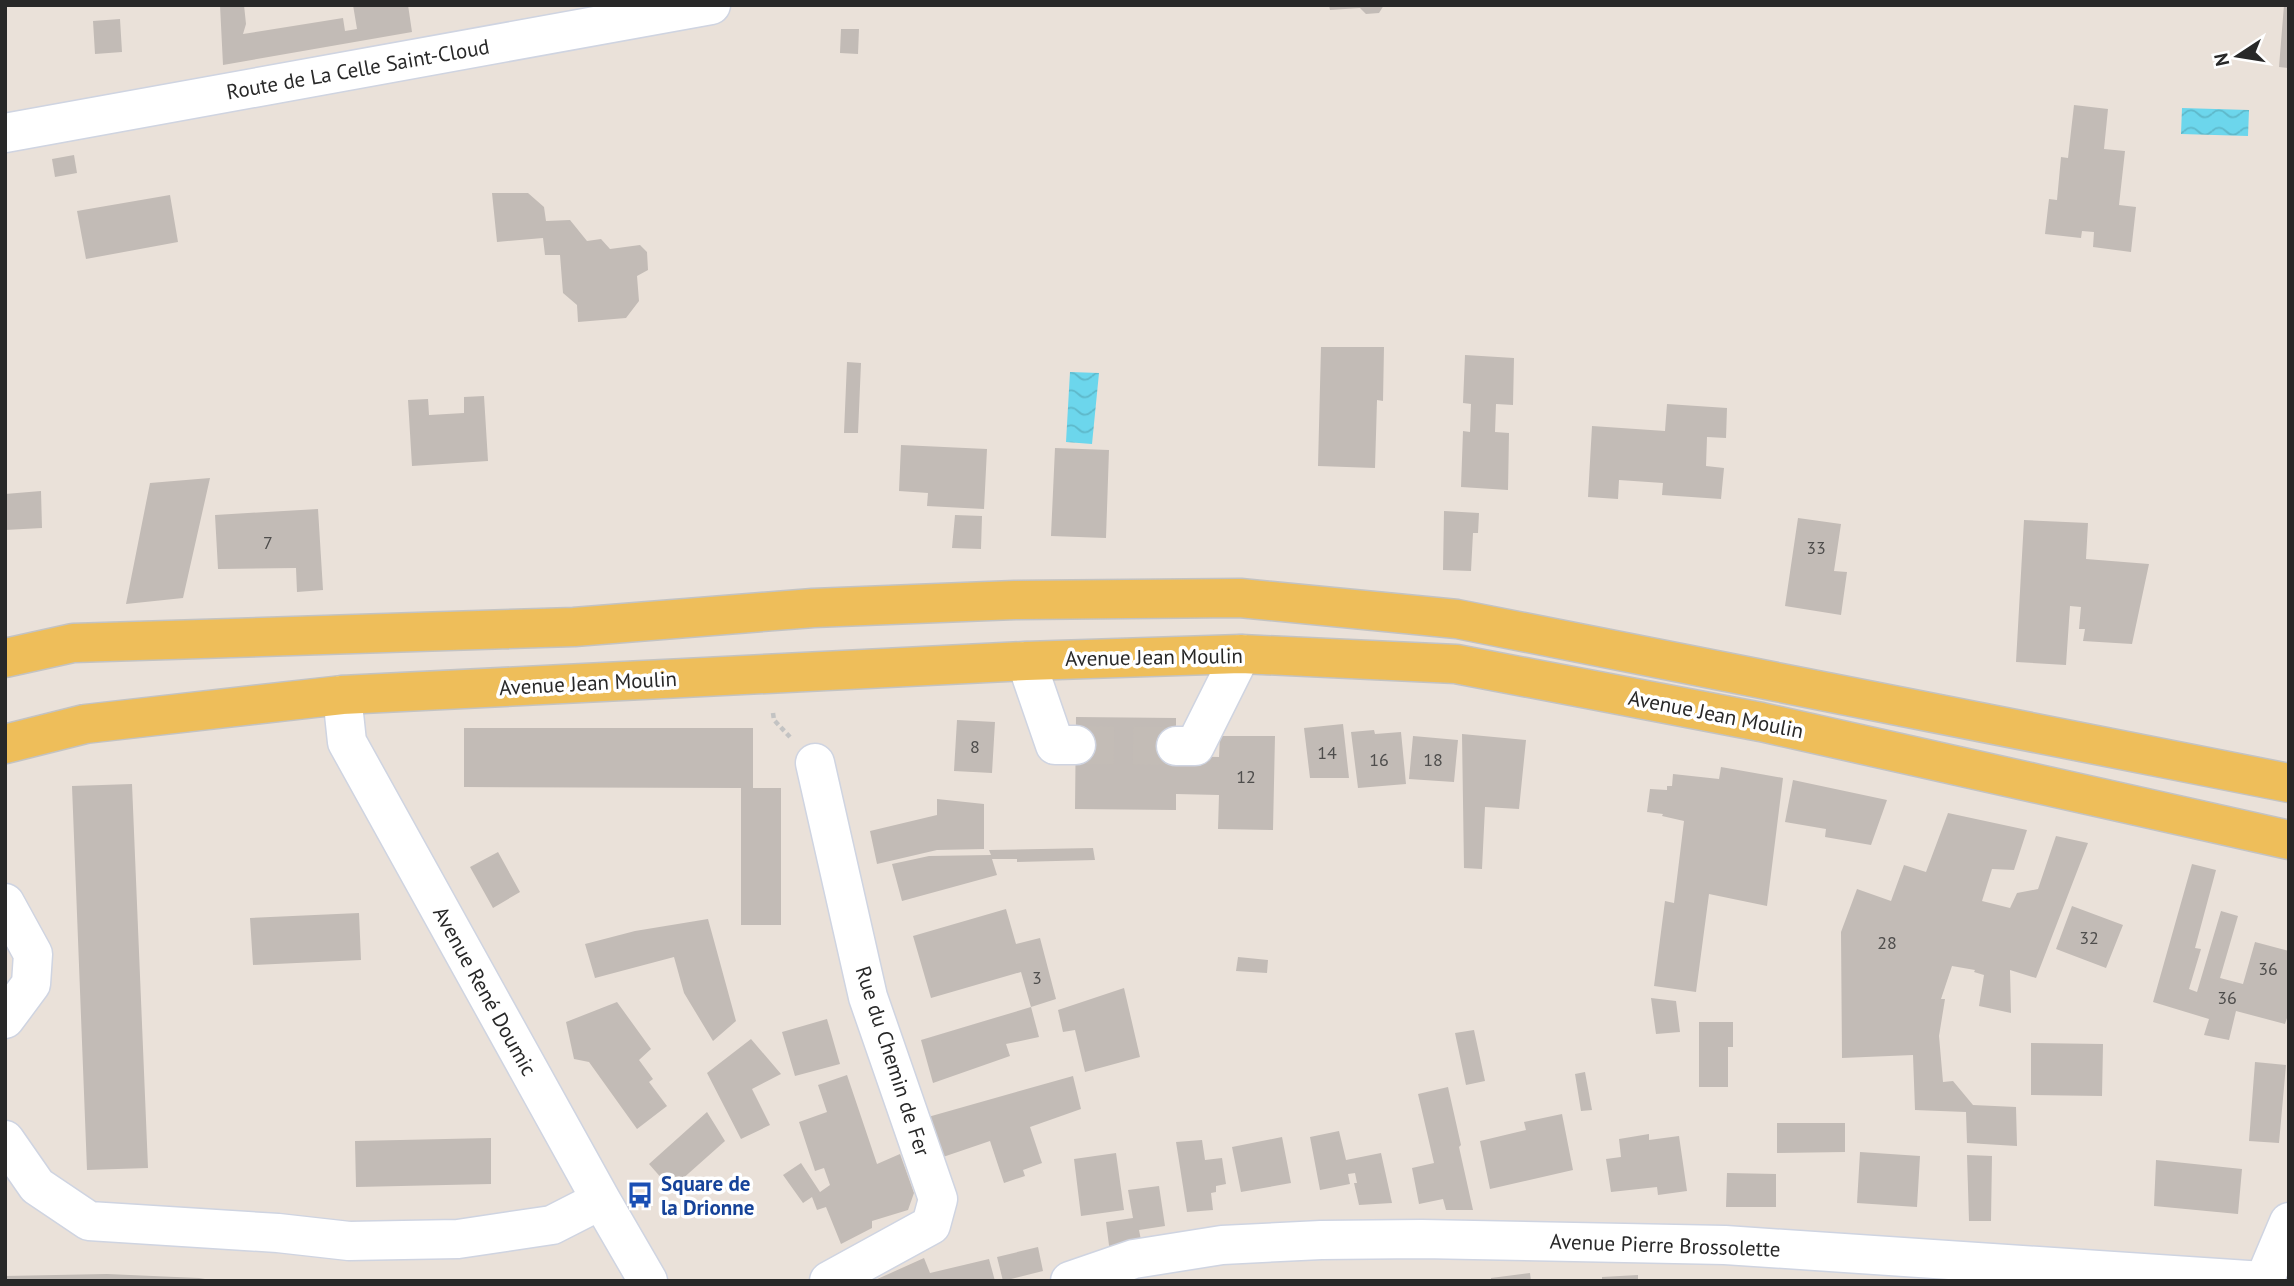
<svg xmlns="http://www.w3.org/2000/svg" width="2294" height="1286" font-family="'PT Sans',sans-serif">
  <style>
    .water { fill: url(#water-waves) }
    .building { fill: #c2bbb6 }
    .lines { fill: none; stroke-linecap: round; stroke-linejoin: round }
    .minor-tunnel { stroke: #c3bcb6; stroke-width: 38; stroke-dasharray: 38 19; stroke-linecap: butt }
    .minor-casing { stroke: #cfd4e1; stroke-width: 41 }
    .major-casing { stroke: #c3c3c3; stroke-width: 41 }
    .path { stroke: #c3c3c3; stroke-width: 4.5; stroke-dasharray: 5 3.5; stroke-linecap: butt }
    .minor { stroke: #fff; stroke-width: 38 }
    .major { stroke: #eebe5a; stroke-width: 38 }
    .labels { text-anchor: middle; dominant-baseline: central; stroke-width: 7; stroke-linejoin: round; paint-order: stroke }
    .number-label { font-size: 18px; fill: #4e4d4c }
    .street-label { font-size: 21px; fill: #282828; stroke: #fff }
    .transit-label { font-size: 21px; font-weight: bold; fill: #164399; stroke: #fff; text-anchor: start }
  </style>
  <defs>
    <pattern id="water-waves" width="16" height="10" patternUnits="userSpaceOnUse" patternTransform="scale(1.75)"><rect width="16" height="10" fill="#6cd6ec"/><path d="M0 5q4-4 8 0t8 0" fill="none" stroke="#5eb8ca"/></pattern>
  </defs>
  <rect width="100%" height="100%" fill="#eae1d9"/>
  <path class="water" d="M2182 108 2249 110 2248 136 2181 134Z
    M1070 372 1099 373 1092 444 1066 442Z"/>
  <path class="building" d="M220 5H244L246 24 243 34 343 18 345 31 357 29 353 5H408L412 32 223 65Z
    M1329 5H1384L1379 13 1366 14 1360 8 1330 10Z
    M2284 5H2289V68L2279 67Z
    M120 19 122 52 95 54 93 21Z
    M841 29H859L858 54 840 53Z
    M2074 105 2108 109 2104 149 2125 151 2119 205 2136 207 2131 252 2093 247 2094 232 2082 231 2081 238 2045 234 2049 199 2057 200 2061 157 2068 158Z
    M74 155 77 173 55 177 52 159Z
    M492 193H528L544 207 546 221 570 220 587 241 601 239 610 249 640 245 647 252 648 270 637 276 639 301 626 318 578 322 577 305 563 293 560 255H545L543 238 497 242Z
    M170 195 178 242 86 259 77 211Z
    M1321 347H1384L1383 401 1377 400 1375 468 1318 466Z
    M1465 355 1514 358 1513 405 1496 404 1495 432 1509 433 1508 490 1461 487 1463 431 1470 432 1471 404 1463 403Z
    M847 362 861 363 858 433H844Z
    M484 396 488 461 412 466 408 400 428 399 429 415 464 413V397Z
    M1667 404 1727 408 1726 438 1707 437 1706 466 1724 468 1721 499 1662 495 1663 483 1619 480 1618 499 1588 497 1592 426 1665 431Z
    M901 445 987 449 984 509 927 506 928 493 899 491Z
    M1055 448 1109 450 1106 538 1051 536Z
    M210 478 183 598 126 604 150 483Z
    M41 491 42 528 5 530V494Z
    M318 509 323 590 297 592 296 568 218 569 215 515Z
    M1444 511 1479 513 1478 533H1473L1471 571 1443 570Z
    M955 515 982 516 981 549 952 548Z
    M1798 518 1841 524 1834 571 1847 572 1841 615 1785 606Z
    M2024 520 2088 523 2086 559 2149 564 2132 644 2083 641 2085 629H2079L2081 607 2070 606 2066 665 2016 662Z
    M1076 717 1176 718V756L1219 757 1220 736H1275L1273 830 1218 829 1219 795 1176 794V810L1075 809Z
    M957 720 995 722 992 773 954 771Z
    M1343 724 1349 778H1310L1304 728Z
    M464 728H753V788H781V925H741V788L464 787Z
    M1374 730 1375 734 1401 732 1406 784 1358 788 1351 732Z
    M1462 734 1526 740 1519 809 1485 807 1482 869 1464 868Z
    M1413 736 1458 740 1454 782 1409 779Z
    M1721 767 1783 778 1767 906 1709 894 1696 992 1654 986 1665 901 1674 903 1684 821 1662 816 1663 814 1647 812 1650 789 1667 790V786H1672L1673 774 1719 779Z
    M1793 780 1887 800 1871 845 1825 837 1826 829 1785 822Z
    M132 784 148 1168 87 1170 72 786Z
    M937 799 984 804V849L937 850 877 864 870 831 937 815Z
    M1948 813 2027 830 2014 870 1992 869 1982 901 2010 908 2017 893 2038 889 2056 836 2088 843 2036 978 2010 970 2011 1013 1979 1006 1984 975 1974 972 1975 970 1952 966 1941 999H1945L1939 1036 1943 1082 1953 1081 1973 1105 2016 1107 2017 1146 1967 1143 1966 1112 1915 1110 1913 1055 1842 1058 1841 932 1857 889 1891 901 1904 865 1926 872Z
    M1093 848 1095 860 1017 862V859H992L997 875 902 901 892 864 929 856 991 855 989 850Z
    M498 852 520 892 493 908 470 867Z
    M2192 864 2216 870 2195 948 2201 949 2189 989 2197 992 2221 911 2238 916 2220 978 2243 984 2255 942 2289 951V1012L2285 1024 2236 1011 2229 1040 2204 1035 2209 1019 2153 1002Z
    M2072 906 2123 925 2106 968 2056 949Z
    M1006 909 1016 944 1040 938 1056 999 1031 1007 1021 972 931 998 913 936Z
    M359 913 361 960 253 965 250 918Z
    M708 919 736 1021 713 1041 684 993 674 957 595 978 585 944 635 931Z
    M1238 957 1268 960 1267 973 1236 971Z
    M1124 988 1140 1057 1085 1072 1075 1030 1063 1032 1058 1010Z
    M1651 998 1676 1001 1680 1032 1656 1034Z
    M617 1002 651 1049 639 1060 653 1079 649 1082 667 1106 637 1129 589 1062 574 1059 566 1022Z
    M1031 1007 1039 1037 1006 1044 1010 1056 933 1083 921 1040Z
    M827 1019 840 1064 795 1076 782 1032Z
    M1699 1022H1733V1047H1728V1087H1699Z
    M1474 1030 1485 1081 1466 1085 1455 1033Z
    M751 1039 781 1074 752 1089 770 1125 741 1139 707 1073Z
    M2031 1043 2103 1044 2102 1096 2031 1095Z
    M2255 1062 2286 1065 2279 1143 2249 1141Z
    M1585 1072 1592 1110 1581 1111 1575 1074Z
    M847 1075 877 1164 900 1154 914 1193 908 1210 872 1221V1228L841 1244 826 1207 817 1210 812 1197 803 1203 783 1175 801 1163 820 1192 830 1185 824 1168 815 1171 799 1122 827 1112 818 1085Z
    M1073 1076 1081 1109 1030 1127 1042 1163 1023 1170 1025 1176 1004 1183 990 1141 943 1157 928 1117Z
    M1448 1087 1461 1145 1459 1147 1473 1210H1446L1443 1199 1419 1204 1412 1168 1434 1163 1418 1094Z
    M707 1112 725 1141 671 1189 649 1164Z
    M1562 1114 1573 1170 1490 1189 1480 1141 1526 1130 1524 1122Z
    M1777 1123H1845V1152L1777 1153Z
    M1339 1131 1346 1160 1381 1153 1392 1203 1359 1205 1354 1183H1357L1355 1173 1348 1174 1350 1184 1320 1190 1310 1137Z
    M1649 1134V1140L1679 1136 1687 1191 1658 1195 1657 1187 1611 1192 1606 1159 1621 1157 1619 1139Z
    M1282 1137 1291 1183 1241 1192 1232 1147Z
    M491 1138V1184L356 1187 355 1141Z
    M1202 1140 1205 1160 1222 1158 1226 1184 1216 1186V1192L1211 1193 1213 1210 1187 1212 1176 1142Z
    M1860 1152 1920 1156 1917 1207 1857 1203Z
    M1116 1153 1124 1210 1081 1216 1074 1159Z
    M1967 1155 1992 1156 1991 1221H1969Z
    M2156 1160 2242 1169 2238 1214 2154 1206Z
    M1727 1173 1776 1174V1207H1726Z
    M1159 1186 1165 1226 1139 1230 1142 1245 1110 1253 1106 1222 1133 1218 1128 1190Z
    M1038 1247 1043 1271 1003 1281 997 1257Z
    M924 1258 930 1273 989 1259 995 1281H873Z
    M1530 1273 1531 1281H1491V1278Z
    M107 1274 199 1278 205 1279V1281H5V1276Z
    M1638 1275V1281H1602V1277Z"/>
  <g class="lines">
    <path class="minor-tunnel" d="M1076 745 1176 746"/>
    <g class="minor-casing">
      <path id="minor" d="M5 133 711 5
        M1026 661 1055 745H1076
        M342 695 347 742 601 1200 648 1281
        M1176 746H1195L1241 654
        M815 763 868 997 938 1199 931 1225 829 1281
        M5 903 33 954 31 984 5 1019
        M5 1140 37 1186 89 1221 278 1233 349 1241 458 1239 552 1225 601 1200
        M1070 1281 1134 1259 1222 1245 1321 1240 1422 1239 1725 1245 2263 1281
        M2264 1281 2289 1222"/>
    </g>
    <g class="major-casing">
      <path id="major" d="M5 658 73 643 574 627 813 608 1015 600 1240 598 1457 619 2289 783
        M5 744 85 724 342 695 1026 661 1241 654 1456 664 1761 722 2289 840"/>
    </g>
    <path class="path" d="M773 713 774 720 790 737"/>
    <use href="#minor" class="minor"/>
    <use href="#major" class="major"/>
  </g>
  <defs>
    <g id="bus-bare" transform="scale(2.1)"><path d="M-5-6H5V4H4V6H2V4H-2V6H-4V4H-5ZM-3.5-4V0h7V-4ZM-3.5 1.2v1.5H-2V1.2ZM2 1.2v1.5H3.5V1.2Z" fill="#1a4fb4" stroke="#fff" stroke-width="2.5" paint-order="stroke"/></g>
  </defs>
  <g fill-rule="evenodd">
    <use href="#bus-bare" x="640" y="1195"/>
  </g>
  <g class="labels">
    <g class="number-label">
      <text x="268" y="542">7</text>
      <text x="1816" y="547">33</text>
      <text x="975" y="746">8</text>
      <text x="1327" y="752">14</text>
      <text x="1379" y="759">16</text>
      <text x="1433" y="759">18</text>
      <text x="1246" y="776">12</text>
      <text x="2089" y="937">32</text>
      <text x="1887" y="942">28</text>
      <text x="2268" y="968">36</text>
      <text x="1037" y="977">3</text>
      <text x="2227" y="997">36</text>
    </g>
    <g class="street-label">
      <text transform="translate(358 69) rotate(-10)">Route de La Celle Saint-Cloud</text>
      <text transform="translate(1154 657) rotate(-1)">Avenue Jean Moulin</text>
      <text transform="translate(588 683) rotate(-3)">Avenue Jean Moulin</text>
      <text transform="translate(1716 714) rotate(11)">Avenue Jean Moulin</text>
      <text transform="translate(485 991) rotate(61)">Avenue René Doumic</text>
      <text transform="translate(893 1061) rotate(72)">Rue du Chemin de Fer</text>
      <text transform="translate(1665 1245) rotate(2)">Avenue Pierre Brossolette</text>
    </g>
    <g class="transit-label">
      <text x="661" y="1183">Square de<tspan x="661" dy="24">la Drionne</tspan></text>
    </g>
  </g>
  <rect width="2294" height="1286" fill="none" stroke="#282828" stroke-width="14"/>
  <g transform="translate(2238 56) rotate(258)" stroke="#ffffff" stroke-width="5" paint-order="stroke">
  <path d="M0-5L12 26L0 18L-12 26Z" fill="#282828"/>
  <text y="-10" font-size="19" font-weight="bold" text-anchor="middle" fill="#282828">N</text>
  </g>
</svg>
